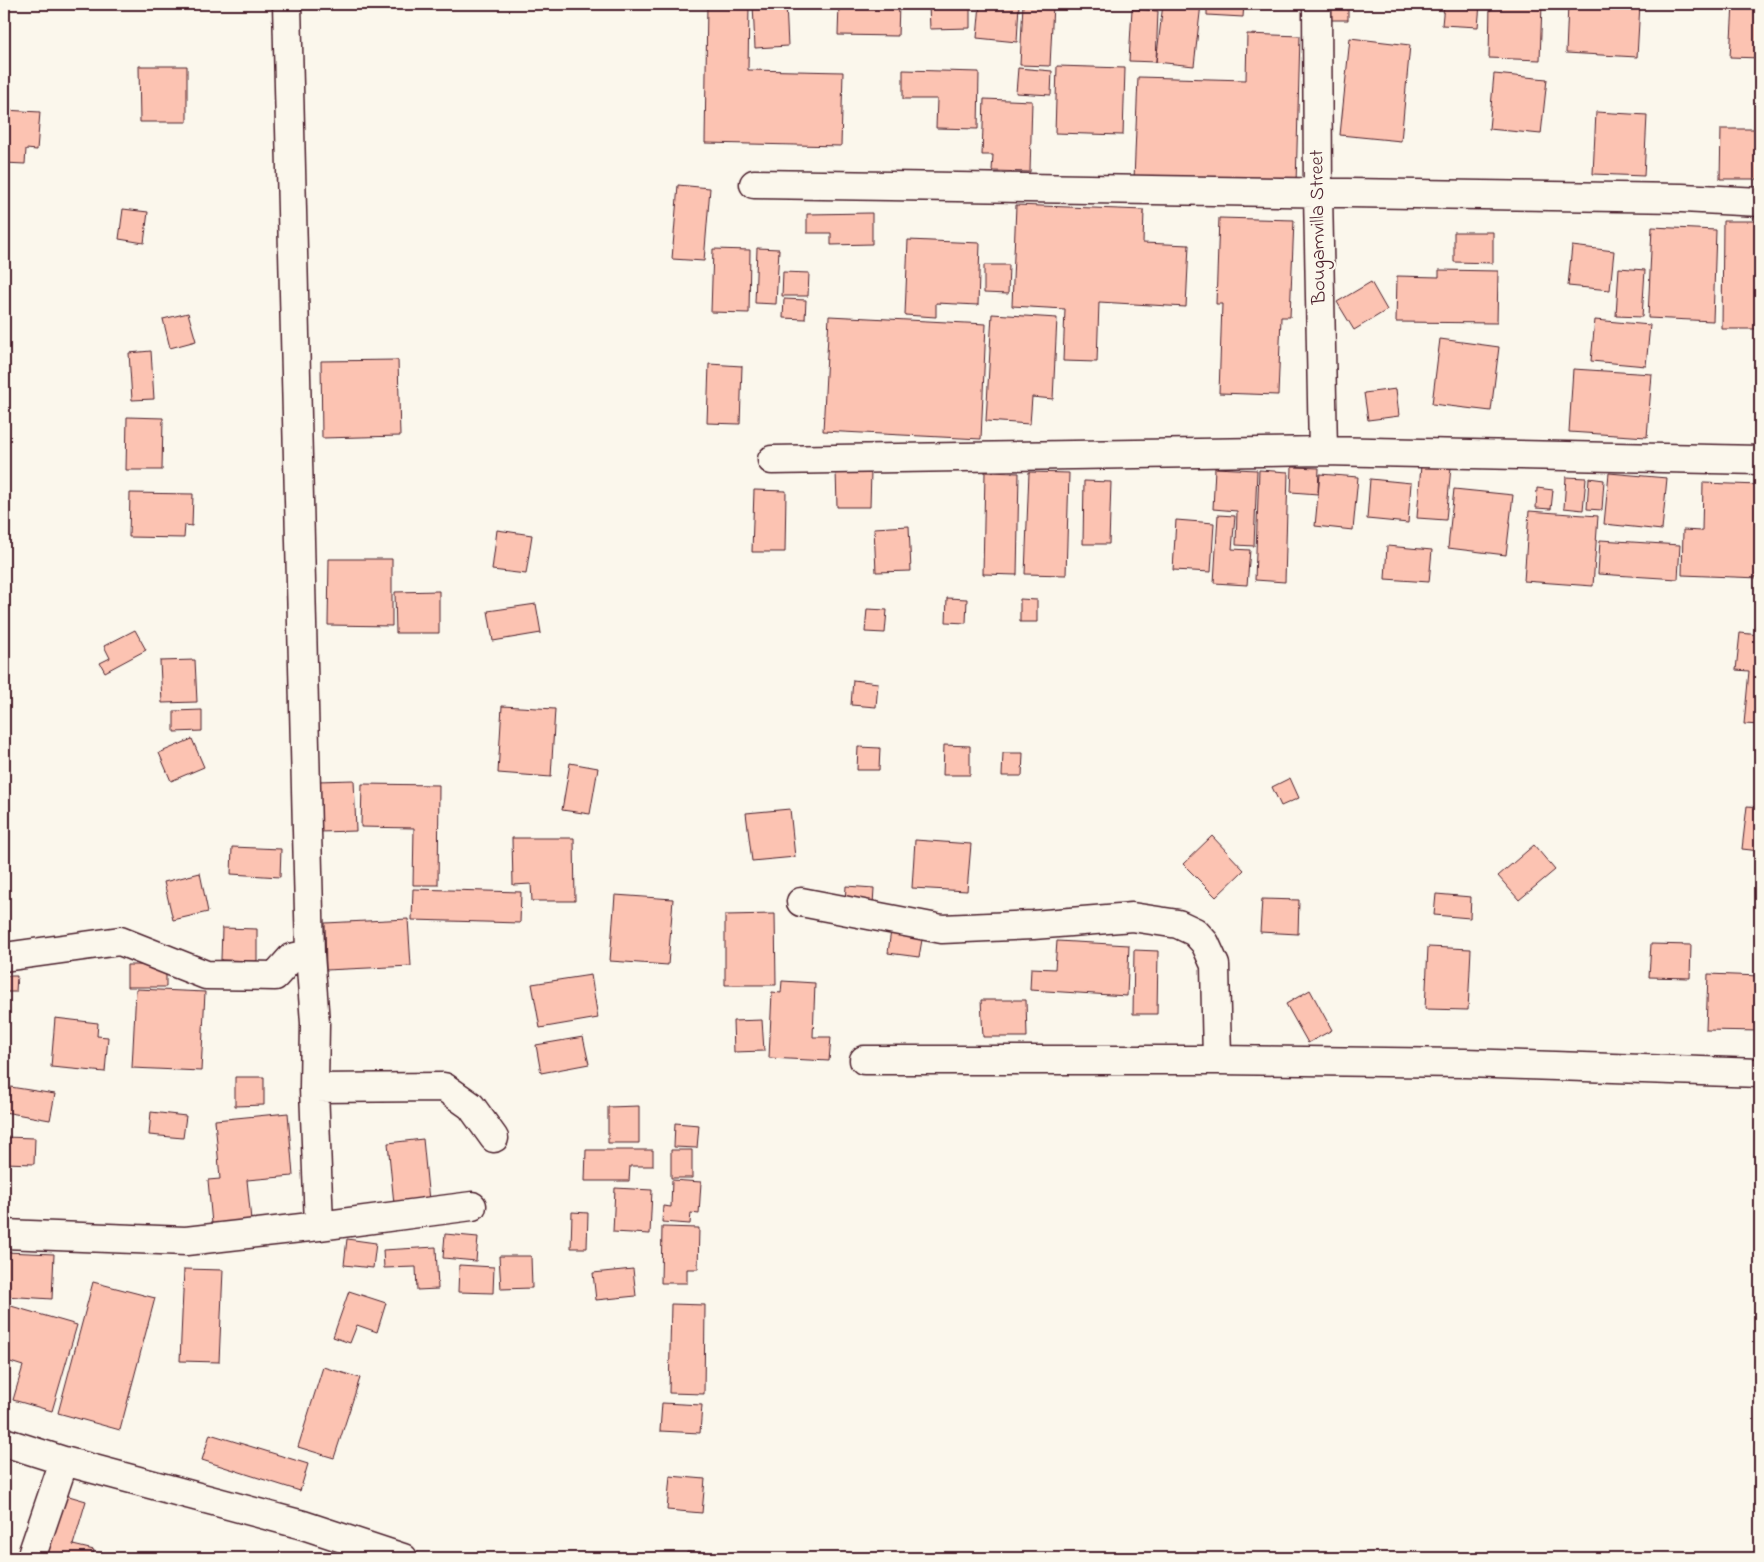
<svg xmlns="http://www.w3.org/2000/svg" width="1764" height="1562" font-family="'Indie Flower',sans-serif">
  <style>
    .building { fill: #fcc3b2; stroke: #4a1f2b }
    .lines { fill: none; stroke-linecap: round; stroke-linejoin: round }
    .minor-casing { stroke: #4a1f2b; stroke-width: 31 }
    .minor { stroke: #fbf7ec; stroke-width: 28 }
    .labels { text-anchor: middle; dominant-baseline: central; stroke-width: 4.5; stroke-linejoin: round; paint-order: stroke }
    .street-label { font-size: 20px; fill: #4a1f2b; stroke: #fbf7ec }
  </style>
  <rect width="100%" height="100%" fill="#fbf7ec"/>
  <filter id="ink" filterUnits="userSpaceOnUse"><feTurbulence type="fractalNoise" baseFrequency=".02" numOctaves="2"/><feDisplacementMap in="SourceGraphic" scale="10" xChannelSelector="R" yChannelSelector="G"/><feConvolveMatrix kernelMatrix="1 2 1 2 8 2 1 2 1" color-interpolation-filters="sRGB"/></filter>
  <g filter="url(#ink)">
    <path class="building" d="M707 4 749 5 748 70 843 72 841 146 705 143Z
      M753 4H786L788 46 755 48Z
      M839 4H899L898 36 838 35Z
      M929 4H970V28L930 29Z
      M980 4H1019L1017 42 977 38Z
      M1023 4H1053L1050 66 1020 65Z
      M1058 4H1077V7L1058 6Z
      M1163 4H1201L1194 66 1156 62Z
      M1207 4H1244L1243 17 1207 15Z
      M1330 4H1361H1348V20H1330Z
      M1444 4H1480L1478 27 1442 25Z
      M1490 4H1542L1540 60 1489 58Z
      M1568 4H1640L1637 57 1566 53Z
      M1733 4H1760V58L1730 57Z
      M1132 9 1158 11 1156 62 1129 61Z
      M1247 34 1300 36 1296 185 1134 180 1138 77 1246 80Z
      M1350 38 1410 45 1401 141 1340 135Z
      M139 66H187V122H140Z
      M1057 66 1125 68 1123 135 1055 133Z
      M1018 68 1052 71 1051 95 1016 93Z
      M903 70 979 72 978 129 936 128 937 99H903Z
      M1494 74 1547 79 1541 134 1489 129Z
      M984 99 1032 101 1030 172 992 171 993 155H982Z
      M4 110 40 112 37 150 26 149 25 164 4 163Z
      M1596 112 1647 115 1644 176 1593 174Z
      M1721 129H1760V179H1720Z
      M678 185 710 188 704 261 672 259Z
      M1016 205 1144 210 1143 243 1189 245 1186 307 1099 302 1097 362 1063 361 1065 309 1012 306Z
      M123 209 148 212 144 243 119 239Z
      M872 213V244L831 245V233H807V214Z
      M1219 218 1294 220 1290 317H1281L1278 395 1219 393 1222 304H1216Z
      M1723 221H1760V329H1722Z
      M1652 227 1716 230 1713 321 1648 318Z
      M1454 232H1493V263L1454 262Z
      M908 240 980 243 978 305 936 303V317L905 315Z
      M1572 246 1614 251 1610 290 1568 286Z
      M757 248 779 249 776 304 755 303Z
      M713 249 750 250 749 313 711 312Z
      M984 265H1009L1008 294 984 293Z
      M1619 268 1645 270 1642 317 1616 316Z
      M1439 270 1498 271 1497 323 1396 322 1397 276 1439 277Z
      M783 272 809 273 808 296H782Z
      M1371 282 1387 310 1354 330 1337 302Z
      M784 299 806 300 805 319 783 318Z
      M188 313 196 341 170 348 163 319Z
      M992 314 1057 318 1053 399 1032 397 1030 424 986 421Z
      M829 316 986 324 981 439 823 431Z
      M1595 320 1650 325 1646 366 1591 361Z
      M1440 339 1499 347 1491 411 1432 404Z
      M151 351 154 399 132 400 129 353Z
      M398 360 400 436 322 438 321 361Z
      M709 364 742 366 740 424 707 423Z
      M1573 369 1652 374 1647 437 1569 432Z
      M1396 389 1399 416 1368 420 1364 393Z
      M127 417 163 418 162 470H126Z
      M1421 465 1451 467 1446 520 1417 518Z
      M1292 467 1319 468 1318 494 1291 492Z
      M1215 468 1257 470 1254 546 1236 545 1237 511 1213 509Z
      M836 470 871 471 870 507H837Z
      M1259 470 1288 472 1285 582 1255 580Z
      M985 472 1019 473 1017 575 983 574Z
      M1029 472 1069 473 1066 575 1025 574Z
      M1609 473 1667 478 1662 530 1604 524Z
      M1320 474 1358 477 1353 530 1315 526Z
      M1566 477 1586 478 1583 510 1564 508Z
      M1589 478 1604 480 1602 510 1587 509Z
      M1370 479 1411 483 1408 523 1367 519Z
      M1084 481 1111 482 1109 544H1083Z
      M1703 483 1760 485V578L1682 575 1683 530 1702 531Z
      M1537 488 1553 490 1551 509 1536 508Z
      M1454 489 1513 495 1506 555 1448 548Z
      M754 490 786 491 785 552H752Z
      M130 493 193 494 192 526 185 525 184 538 129 537Z
      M1529 511 1598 516 1593 586 1524 581Z
      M1218 515 1235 516 1232 549 1250 550 1247 585 1214 583Z
      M1176 520 1214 523 1211 572 1173 570Z
      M909 526 911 571 876 572 874 528Z
      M497 530 532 535 526 574 492 570Z
      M1600 540 1680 545 1678 579 1598 574Z
      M1387 546 1432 550 1429 582 1385 579Z
      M329 559H392V626L328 625Z
      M439 591V633H396L395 592Z
      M947 598 967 599 966 623 946 622Z
      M1020 599 1037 600V622H1020Z
      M536 604 541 633 493 641 488 611Z
      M867 609 887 610 885 633 865 632Z
      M135 630 146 650 105 672 100 663 110 658 104 646Z
      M1740 633 1760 635V725L1744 724 1749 671 1736 670Z
      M195 660 197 702 162 703 160 661Z
      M853 680 878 683 876 707 851 705Z
      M502 706 555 709 551 777 498 773Z
      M202 710V731L174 732V711Z
      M192 739 204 767 171 781 159 753Z
      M944 745 970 746V775H943Z
      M858 747 880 748 879 770H857Z
      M1003 753H1023L1022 776H1002Z
      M570 763 598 768 590 814 562 810Z
      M1290 778 1299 798 1281 806 1272 787Z
      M354 780 356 831 318 832 317 781Z
      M362 784 439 785 438 885H413L414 828 361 827Z
      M1747 806 1760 807V851L1742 849Z
      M790 809 795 857 752 861 746 813Z
      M1212 836 1244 870 1216 897 1183 864Z
      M512 838H574L575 901H532L531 884 513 885Z
      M915 840 971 844 967 891 912 888Z
      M1534 845 1555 870 1519 900 1498 876Z
      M232 847 281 849 280 877 231 874Z
      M200 873 208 912 173 920 164 882Z
      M846 886 874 888 873 905 845 903Z
      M413 889 521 892 520 923 412 920Z
      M1436 894 1471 897 1470 918 1434 915Z
      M615 895 673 899 668 965 610 961Z
      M1262 899 1299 900 1298 934 1260 932Z
      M775 914 776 985H725V915Z
      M408 919 411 966 326 970 325 923Z
      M222 928 257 929V961L221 960Z
      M891 930 923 934 919 957 888 953Z
      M1057 941 1129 945 1127 996 1030 990 1031 968 1055 969Z
      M1651 944 1691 945 1690 978 1649 977Z
      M1428 947 1471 949 1468 1010 1425 1009Z
      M1134 950 1158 951 1157 1014H1133Z
      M127 965H166V987H127Z
      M1708 974 1760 976V1031L1706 1030Z
      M591 975 598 1018 540 1028 532 984Z
      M4 976H17L16 992H4Z
      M782 981 815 983 813 1037H831L829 1061 769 1058 772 992 781 993Z
      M136 989 205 992 201 1071 132 1068Z
      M1310 990 1332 1030 1308 1043 1286 1004Z
      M981 1000H1026L1027 1037H983Z
      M55 1018 98 1023 97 1036 108 1037 105 1072 51 1067Z
      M762 1020 764 1051 734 1052 733 1021Z
      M583 1037 589 1064 541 1073 536 1045Z
      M235 1077H264V1105L235 1106Z
      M4 1086 55 1094 50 1120 4 1112Z
      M639 1106V1143H608V1107Z
      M151 1112 186 1116 183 1138 149 1135Z
      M288 1113 293 1176 247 1180 251 1220 212 1224 208 1180 220 1179 215 1120Z
      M675 1123 699 1125 697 1148 674 1147Z
      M4 1137 35 1138 34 1164 4 1163Z
      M423 1139 429 1201 394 1204 388 1143Z
      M586 1150H653V1166H630L629 1181H585Z
      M671 1150H692V1178H671Z
      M672 1180 701 1182 699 1214 691 1213 690 1224 662 1222 663 1206 671 1207Z
      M615 1188 652 1190 650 1234 613 1232Z
      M572 1212 588 1213 587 1248H571Z
      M662 1227 699 1228 698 1269H687V1283H661Z
      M445 1234 478 1237 476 1261 443 1258Z
      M347 1239 376 1243 373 1268 344 1265Z
      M436 1247 438 1289 417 1290 416 1267 384 1268 383 1250Z
      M4 1252 54 1254 52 1299 4 1296Z
      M499 1256H531L532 1288 501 1289Z
      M459 1265 494 1267 493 1293 458 1292Z
      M184 1269 223 1270 219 1362 180 1361Z
      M633 1269 636 1296 596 1300 593 1273Z
      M93 1282 155 1298 120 1430 58 1413Z
      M349 1291 386 1303 377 1332 357 1325 350 1343 333 1337Z
      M4 1304 77 1325 52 1411 13 1400 23 1366 4 1360Z
      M671 1304 705 1305 704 1394 669 1393Z
      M323 1367 360 1378 334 1458 298 1447Z
      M662 1403 702 1405 700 1433 660 1431Z
      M210 1434 308 1464 300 1491 202 1460Z
      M670 1476 705 1479 702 1513 667 1510Z
      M62 1494 86 1501 73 1545 94 1550 92 1558H44Z
      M687 1552 713 1555V1558H686Z"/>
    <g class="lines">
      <g class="minor-casing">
        <path id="minor" d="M287 4 310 954
          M1317 4 1318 193 1323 451
          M754 184 1682 198 1760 202
          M772 460 1323 451 1760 460
          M801 902 942 929 1033 925 1132 917 1178 924 1195 932 1205 943 1215 965 1217 1060
          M4 957 120 941 206 975 275 976 291 958 310 954 315 1023 314 1088 319 1226
          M864 1060H1217L1465 1063 1760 1073
          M314 1088 444 1087 471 1106 494 1138
          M4 1234 186 1241 319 1226 472 1206
          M4 1442 64 1461 303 1525 403 1558
          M31 1558 64 1461"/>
      </g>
      <use href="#minor" class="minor"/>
    </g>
  </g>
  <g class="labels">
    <g class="street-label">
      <text transform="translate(1319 227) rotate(-91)">Bougamvilla Street</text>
    </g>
  </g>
  <rect width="1764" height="1562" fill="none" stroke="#fbf7ec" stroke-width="20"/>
  <rect x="10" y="10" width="1744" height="1542" fill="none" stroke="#4a1f2b" stroke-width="2" filter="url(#ink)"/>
</svg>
